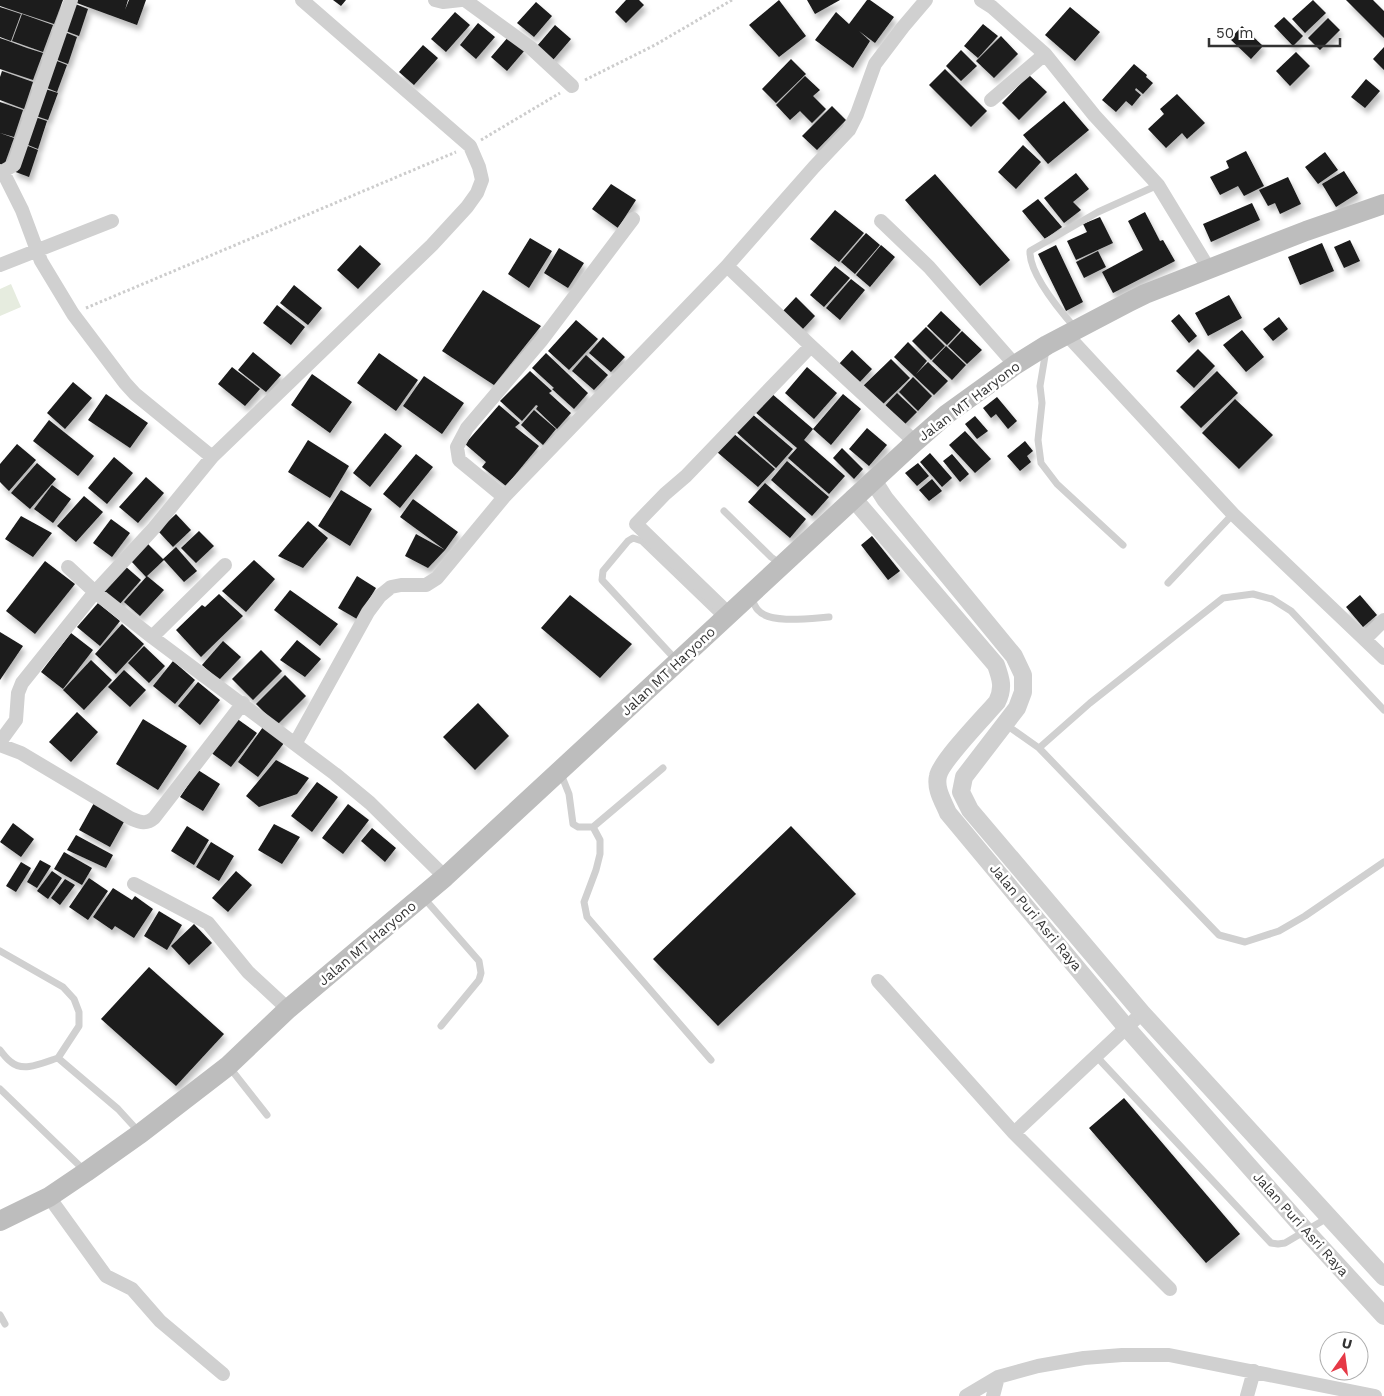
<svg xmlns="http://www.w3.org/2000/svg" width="1384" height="1396" font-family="'Work Sans',sans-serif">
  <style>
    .green { fill: #e6ecdf }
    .building { fill: #1a1a1a; filter: url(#shadow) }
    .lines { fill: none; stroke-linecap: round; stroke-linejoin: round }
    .path { stroke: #cdcdcd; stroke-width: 3; stroke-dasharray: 2.5 2.5; stroke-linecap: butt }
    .service { stroke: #d0d0d0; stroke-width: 7 }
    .minor { stroke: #d0d0d0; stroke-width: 14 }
    .tertiary { stroke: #d0d0d0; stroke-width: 18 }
    .secondary { stroke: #bdbdbd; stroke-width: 20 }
    .labels { text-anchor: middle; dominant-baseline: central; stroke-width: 5; stroke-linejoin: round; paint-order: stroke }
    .street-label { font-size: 14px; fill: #333; stroke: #fff }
  </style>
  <defs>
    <filter id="shadow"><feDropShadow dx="3" dy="5.5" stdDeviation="2.5" flood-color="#0004"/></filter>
  </defs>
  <rect width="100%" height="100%" fill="#fff"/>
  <path class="green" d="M11 284 21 307 0 316V289Z"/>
  <path class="building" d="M0 0H63L54 24 0 6Z
    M75 0H128L125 10 129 0H146L137 25 74 2Z
    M333 0H346L341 6Z
    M626 0H639L644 5 626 23 615 12Z
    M779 0 806 36 779 57 749 25Z
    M807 0H840L815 14Z
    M867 0H870L894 17 875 43 859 31 870 41 853 68 815 40 836 12 849 24Z
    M1313 0 1326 13 1305 33 1292 19Z
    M1346 0H1373L1384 11V38Z
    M536 2 552 16 534 37 517 23Z
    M73 3 88 9 79 36 63 30Z
    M0 7 21 14 11 41 0 37Z
    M1070 7 1100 32 1075 61 1045 35Z
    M455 12 470 25 446 52 431 39Z
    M22 14 53 25 43 52 12 41Z
    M1284 17 1303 36 1293 46 1274 26Z
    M1328 18 1340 30 1320 50 1308 38Z
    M478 23 495 37 476 59 460 45Z
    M983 24 998 36 978 58 964 46Z
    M555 25 571 39 553 60 537 46Z
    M1242 26 1263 46 1251 59 1230 39Z
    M62 31 77 37 68 64 52 58Z
    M509 36 525 50 507 71 491 57Z
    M1001 36 1018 54 994 78 976 61Z
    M0 38 11 42 6 59 11 42 27 48 21 65 27 48 43 53 33 80 0 69Z
    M423 45 438 58 414 85 399 72Z
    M1384 47V70L1373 59Z
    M961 50 977 66 961 81 946 66Z
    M1296 52 1310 66 1290 86 1276 71Z
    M52 59 67 65 57 92 42 86Z
    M791 59 806 74 776 103 762 89Z
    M1134 64 1147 75 1146 77 1153 83 1143 94 1136 88 1135 90 1141 95 1132 106 1126 101 1116 112 1102 100Z
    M945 69 987 111 971 127 929 85Z
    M2 71 33 82 24 109 0 100V77Z
    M1029 75 1047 92 1019 120 1002 103Z
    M805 76 820 90 813 96 826 109 812 123 800 111 790 120 776 105Z
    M1366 79 1380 91 1365 108 1351 97Z
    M42 88 58 93 48 120 33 115Z
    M1177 94 1205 123 1187 139 1182 133 1166 148 1148 129 1164 114 1160 109Z
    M1064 101 1089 130 1048 164 1023 135Z
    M0 102 23 110 14 137 0 133Z
    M832 106 846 120 817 150 802 136Z
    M32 116 47 121 38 149 23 143Z
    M0 133 14 138 4 166 0 164Z
    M23 144 38 150 29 177 13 171Z
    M1023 145 1041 162 1016 189 998 172Z
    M1246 151 1264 186 1244 196 1238 186 1220 195 1210 177 1229 168 1226 161Z
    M1325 152 1338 170 1318 184 1305 167Z
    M1344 171 1358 193 1336 207 1322 184Z
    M1076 173 1089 189 1073 202 1081 210 1064 223 1044 198Z
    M935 174 1010 260 980 286 905 200Z
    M1288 177 1301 204 1280 214 1275 203 1268 206 1259 190Z
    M611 184 636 200 618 228 592 209Z
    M1038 199 1062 227 1045 239 1022 211Z
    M1252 203 1260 220 1211 242 1203 224Z
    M835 210 864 233 839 262 810 239Z
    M1145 212 1160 241 1163 240 1175 261 1113 293 1102 272 1143 250 1128 221Z
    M1100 217 1113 243 1076 260 1067 241 1087 232 1083 224Z
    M866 233 880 245 855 274 841 262Z
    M530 238 552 251 529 288 508 274Z
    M1350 240 1360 261 1344 268 1334 247Z
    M1322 243 1334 271 1300 285 1288 257Z
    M360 245 381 264 358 289 337 270Z
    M881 245 895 257 870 287 856 275Z
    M1056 245 1083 302 1066 311 1038 254Z
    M559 248 584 263 568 288 544 273Z
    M1098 251 1106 267 1084 278 1076 262Z
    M835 266 850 278 824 307 810 295Z
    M851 279 865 290 840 320 826 308Z
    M294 285 322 308 308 325 280 303Z
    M483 290 541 326 494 385 442 351Z
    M1229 295 1242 318 1208 336 1195 313Z
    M796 297 815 316 801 331 782 312Z
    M277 305 305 327 291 345 263 323Z
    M941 311 961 330 947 345 927 326Z
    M1179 314 1197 336 1189 343 1171 321Z
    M1279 317 1288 329 1273 341 1263 329Z
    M576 320 598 339 569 370 548 351Z
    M926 327 945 346 931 360 912 341Z
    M1242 330 1264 357 1246 372 1223 345Z
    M962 331 982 350 967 364 948 346Z
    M603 337 625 357 611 372 589 353Z
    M908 342 927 361 916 374 928 362 948 381 934 395 894 357Z
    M946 346 966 365 952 380 932 361Z
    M1198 349 1215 366 1194 388 1176 371Z
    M852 350 872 369 858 384 838 365Z
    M253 352 281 375 266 392 238 370Z
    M379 353 418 380 396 411 357 383Z
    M546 353 588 393 574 409 552 389 554 388 532 368Z
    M586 355 608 375 594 390 572 371Z
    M891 359 910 378 881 406 861 388Z
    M232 367 260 389 245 406 218 384Z
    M807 367 837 393 814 419 785 393Z
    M530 371 552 391 549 393 571 413 557 429 536 409 538 406 536 405 522 421 500 401Z
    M1217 371 1238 393 1201 428 1180 407Z
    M312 374 352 402 330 433 291 405Z
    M424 376 464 403 442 434 403 406Z
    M913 377 932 396 918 411 899 392Z
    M73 382 92 398 65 429 47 413Z
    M771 393 813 429 843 394 861 409 831 445 813 429 804 440 845 476 829 494 788 458 797 448 755 412Z
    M897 393 917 412 903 426 883 408Z
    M106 394 148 423 130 448 88 420Z
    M997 397 1017 421 1008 429 996 414 991 418 983 408Z
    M1235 399 1273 435 1239 469 1202 433Z
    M499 405 520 423 515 427 539 446 506 486 482 467 486 462 465 444Z
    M534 410 556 429 543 445 521 425Z
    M751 413 793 449 776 468 735 431Z
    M975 416 988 431 977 439 965 424Z
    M49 420 94 456 78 476 33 441Z
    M867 428 887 445 869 466 849 449Z
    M965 431 991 459 975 473 949 445Z
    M385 433 402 446 370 487 353 473Z
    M733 433 775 469 758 487 717 452Z
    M308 440 349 466 330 498 288 472Z
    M1025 441 1033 451 1027 456 1031 462 1020 471 1007 456Z
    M17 444 36 460 9 491 0 482V464Z
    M842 448 863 469 854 479 833 458Z
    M930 453 952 478 942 487 920 462Z
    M416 454 433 467 400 508 383 494Z
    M952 454 969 474 960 482 943 461Z
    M114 457 133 473 107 504 88 488Z
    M787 461 829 497 812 516 771 480Z
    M37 463 56 479 30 509 11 493Z
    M918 463 929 476 917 486 905 473Z
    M146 477 164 493 138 523 119 507Z
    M932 479 942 491 929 501 919 490Z
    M765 483 806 519 790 538 748 502Z
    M52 485 71 499 53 523 34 509Z
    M341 490 372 509 350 546 318 526Z
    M84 496 103 512 76 542 57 526Z
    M413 499 458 532 445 550 400 517Z
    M176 514 191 530 173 547 158 531Z
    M21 516 52 533 33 557 5 539Z
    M111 519 130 533 112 557 93 543Z
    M308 521 328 538 303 568 278 556Z
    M199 531 214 546 196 563 181 548Z
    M416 534 445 550 428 568 405 556Z
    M872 536 900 571 888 580 861 545Z
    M148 544 163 559 176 547 197 571 184 582 164 560 146 577 131 561Z
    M254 560 275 579 246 612 222 591Z
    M45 561 75 584 35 634 6 611Z
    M125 566 141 580 118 606 102 592Z
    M147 576 164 590 140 616 124 602Z
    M357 576 376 588 357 619 338 608Z
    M290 590 338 624 320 646 274 610Z
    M219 594 243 616 201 657 176 630 202 605 205 607Z
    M570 595 632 644 600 678 541 628Z
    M1360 595 1377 615 1363 627 1346 607Z
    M98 603 120 621 100 646 77 627Z
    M122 624 144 644 116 674 95 654Z
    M0 632 23 646 0 680Z
    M71 633 93 650 63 689 41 672Z
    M297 640 321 659 305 677 280 660Z
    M223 641 241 657 219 680 202 665Z
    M144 646 165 666 149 683 128 663Z
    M261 650 282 671 253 700 232 679Z
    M91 660 112 680 84 710 63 690Z
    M173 661 195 680 175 704 153 686Z
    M124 670 146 690 130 707 108 687Z
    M285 675 306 696 277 725 256 704Z
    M198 682 220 700 200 725 178 706Z
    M478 703 509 736 475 770 443 737Z
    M77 712 98 732 71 762 49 742Z
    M236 718 257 733 231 767 210 752Z
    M143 719 187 746 158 790 116 764Z
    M263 727 284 743 258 777 238 762Z
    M276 760 309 778 297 794 259 807 246 796Z
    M198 770 220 784 203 811 180 797Z
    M317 782 338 797 312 832 291 816Z
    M94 803 125 820 110 847 79 830Z
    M348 804 369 820 343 854 322 838Z
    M13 823 34 839 21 857 0 842Z
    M274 824 300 837 282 864 258 850Z
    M187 826 209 840 194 865 171 851Z
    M791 826 856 894 718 1026 653 959Z
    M372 828 396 848 385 862 361 841Z
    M76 835 113 855 106 868 67 850Z
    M211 842 234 856 219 881 196 867Z
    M64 852 92 868 82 885 54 869Z
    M40 860 51 866 37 888 27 882Z
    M21 862 31 868 16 892 6 886Z
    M52 871 62 878 48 899 37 891Z
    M236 871 252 885 228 912 212 898Z
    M89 878 108 891 88 920 69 907Z
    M65 879 75 885 60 905 51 898Z
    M113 888 132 900 135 896 153 909 134 938 115 926 112 930 93 917Z
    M159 911 182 925 167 950 144 936Z
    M194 924 212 943 189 965 171 946Z
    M149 967 224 1034 176 1086 101 1019Z
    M1124 1098 1240 1234 1206 1263 1089 1128Z"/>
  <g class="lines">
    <path class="path" d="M585 80 655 45 732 0
      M481 140 560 93
      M86 308 456 152"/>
    <path class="service" d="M1076 329C1061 312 1029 274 1030 251L1098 212 1158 185
      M1046 350 1040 386 1042 403 1038 440 1041 463 1057 484 1123 545
      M724 511 771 557 782 565
      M1168 583 1233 514
      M751 597C753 601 755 608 759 611 770 624 813 618 829 617
      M677 661 602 580 603 571 628 541 633 538 642 541 723 619
      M1005 724 1039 748 1219 935 1245 942 1279 931 1305 916 1384 862
      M1039 748 1090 703 1223 598 1253 594 1272 599 1291 611 1384 710
      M561 774 569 794 573 824 578 827H593L663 768
      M593 827 600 840V854L596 870 584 902 587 917 711 1060
      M423 897 479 961 481 973 479 980 441 1026
      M0 951 63 987 74 999 79 1012V1026L58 1058C44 1062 24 1073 11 1062 7 1059 3 1054 0 1050
      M1096 1056 1271 1243 1278 1244 1285 1243 1329 1217
      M58 1058 118 1109 139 1132
      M230 1068 267 1115
      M0 1089 84 1170
      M0 1315 5 1324"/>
    <path class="minor" d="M435 0 443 2 461 0
      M465 0 531 48 572 86
      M981 0 992 7 1045 54 1094 115 1158 185 1209 269
      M991 100 1045 54
      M3 172 22 210 41 261 73 314 125 383 135 394 212 457
      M0 173 14 165 71 0
      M881 221 929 267 1015 365
      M0 265 112 221
      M727 266 811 346 915 442
      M1067 335 1233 514 1384 658
      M504 497 459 460 457 447 467 428 541 341 633 219
      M68 567 95 592 152 637 335 774 370 803 445 877
      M729 614 636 524 665 494 686 476 811 346
      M152 637 225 565
      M1365 639 1384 620
      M0 742 16 720 18 693 22 683 95 592 154 528 212 457 432 245 467 207 477 193 482 180 479 167 470 146 302 0
      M295 744 368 612 380 596 391 587 401 585H426L437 578 504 497 727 266 814 167 849 130 857 114 875 64 903 27 926 0
      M0 745 21 753 130 818C140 822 146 825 154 818L243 703
      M134 884 208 923 248 972 288 1009
      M878 981 1014 1133 1170 1289
      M1014 1133 1142 1013
      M49 1197 106 1276 132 1289 160 1321 223 1374
      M966 1396 998 1377 1038 1366 1084 1358 1122 1355H1169L1375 1396
      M993 1396 998 1377
      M1247 1396 1254 1371"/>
    <path class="tertiary" d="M873 480 885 499 1014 656 1023 675V692L1017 708 964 777 961 792 970 810 1142 1013 1384 1277
      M853 498 996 665C1001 679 1004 688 997 702 985 716 941 761 938 776 935 789 943 801 948 813L1126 1027 1306 1231 1384 1316"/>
    <path class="secondary" d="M0 1221 49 1197 86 1172 141 1133 228 1066 288 1009 445 877 915 442 947 414 1015 365 1047 345 1129 302 1145 294 1306 231 1384 204"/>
  </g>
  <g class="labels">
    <g class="street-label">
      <text transform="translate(969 401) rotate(-37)">Jalan MT Haryono</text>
      <text transform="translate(668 671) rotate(-43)">Jalan MT Haryono</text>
      <text transform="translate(1036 917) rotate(50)">Jalan Puri Asri Raya</text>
      <text transform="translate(367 943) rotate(-40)">Jalan MT Haryono</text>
      <text transform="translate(1301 1224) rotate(48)">Jalan Puri Asri Raya</text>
    </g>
  </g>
  <g transform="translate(1344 1356) rotate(14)"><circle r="24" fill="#ffffff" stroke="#adadad"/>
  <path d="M0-4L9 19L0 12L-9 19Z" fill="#e63946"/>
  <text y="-8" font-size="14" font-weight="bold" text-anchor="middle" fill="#333333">U</text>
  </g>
  <path d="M1209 38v8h131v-8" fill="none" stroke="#333333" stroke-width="2.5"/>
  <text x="1216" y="38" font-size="15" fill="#333333" stroke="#ffffff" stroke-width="4" paint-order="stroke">50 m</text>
</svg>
